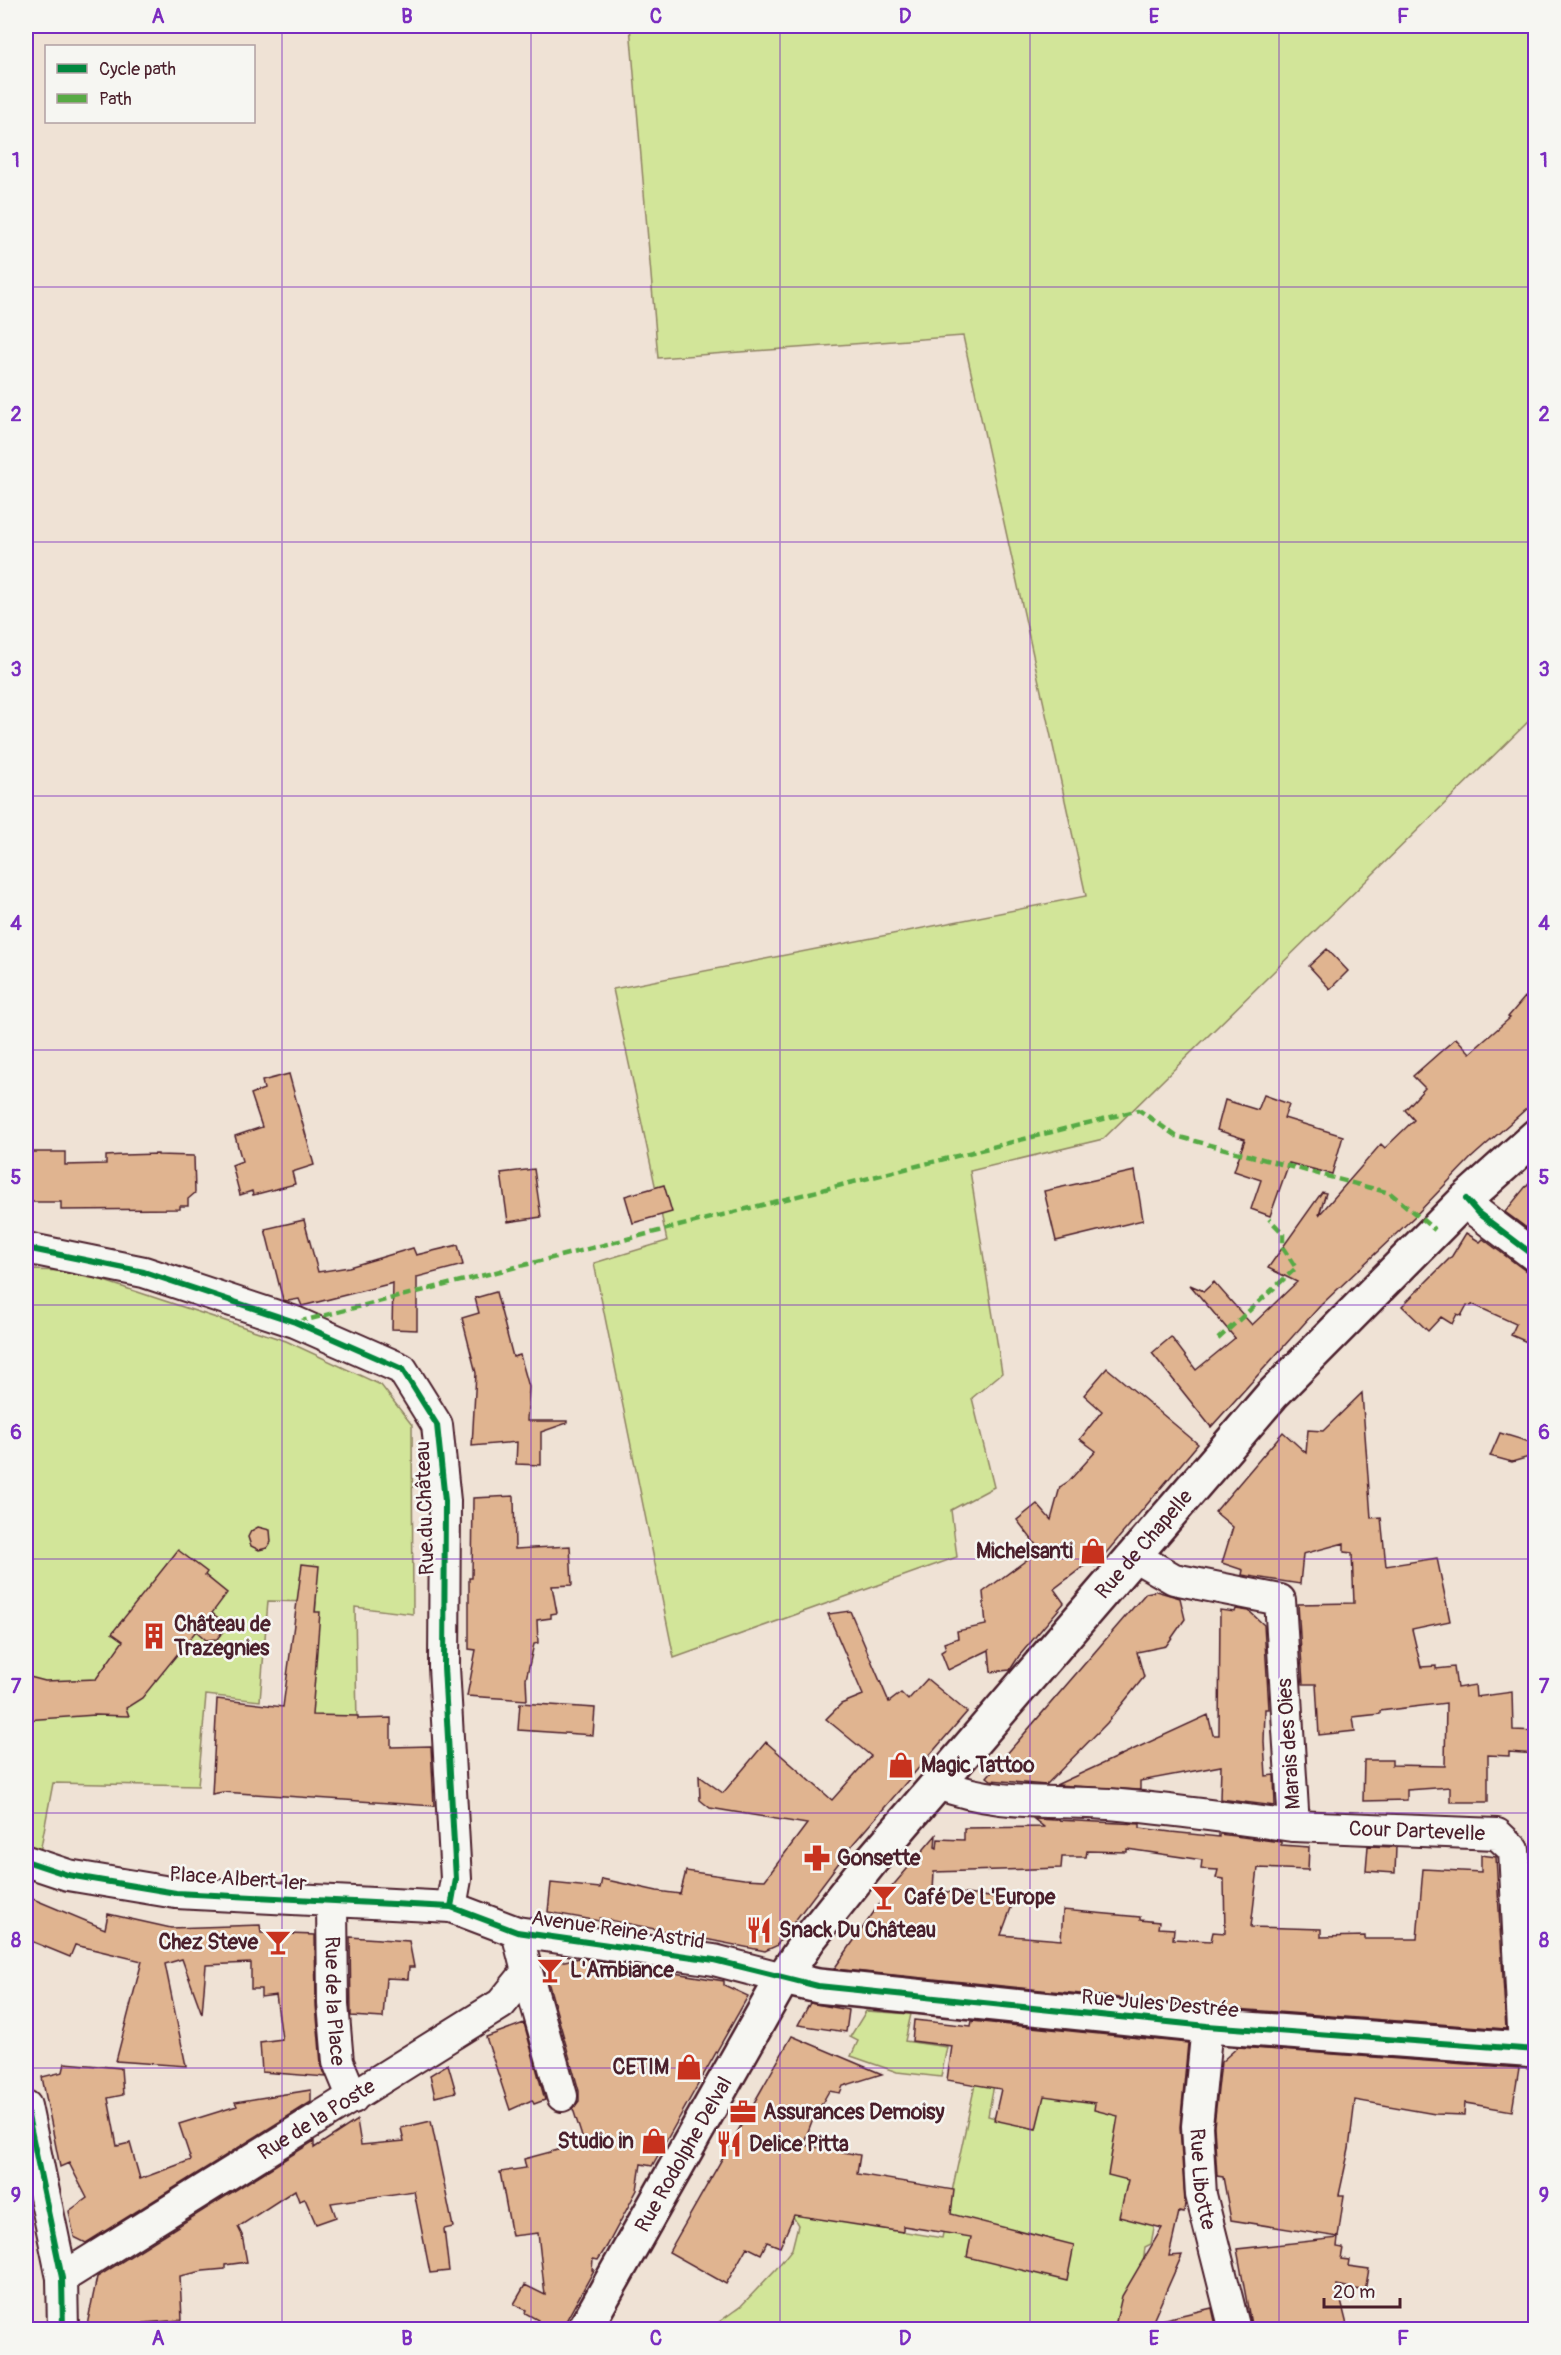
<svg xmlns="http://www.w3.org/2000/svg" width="1561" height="2355" font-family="Pangolin,sans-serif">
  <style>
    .green { fill: #d2e599; stroke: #8e8262; stroke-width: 1.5 }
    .building { fill: #e0b490; stroke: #4a1f2b; stroke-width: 1.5; fill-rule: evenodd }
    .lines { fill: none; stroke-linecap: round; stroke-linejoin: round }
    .street-casing { stroke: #4a1f2b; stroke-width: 34 }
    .secondary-casing { stroke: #4a1f2b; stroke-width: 38 }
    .street { stroke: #f6f6f2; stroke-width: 30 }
    .secondary { stroke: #f6f6f2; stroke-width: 33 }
    .quiet { stroke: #57aa44; stroke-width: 4.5; stroke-dasharray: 9 4.5; stroke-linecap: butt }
    .cycleway-casing { stroke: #f6f6f2; stroke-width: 10 }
    .cycleway { stroke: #00873e; stroke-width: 6 }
    .grid { fill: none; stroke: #7b2cbf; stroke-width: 1.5; stroke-opacity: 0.55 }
    .labels { text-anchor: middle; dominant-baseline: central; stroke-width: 5; stroke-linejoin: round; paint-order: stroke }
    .street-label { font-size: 21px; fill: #4a1f2b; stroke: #f6f6f2 }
    .poi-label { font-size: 21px; font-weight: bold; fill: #4a1f2b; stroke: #f6f6f2; text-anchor: start }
    .neatline { fill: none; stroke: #7b2cbf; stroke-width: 2 }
    .grid-label { font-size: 20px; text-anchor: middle; font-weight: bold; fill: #7b2cbf }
  </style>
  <rect width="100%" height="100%" fill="#efe2d5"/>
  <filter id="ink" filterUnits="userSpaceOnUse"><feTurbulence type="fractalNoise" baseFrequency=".0167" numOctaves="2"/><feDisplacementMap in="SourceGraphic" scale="12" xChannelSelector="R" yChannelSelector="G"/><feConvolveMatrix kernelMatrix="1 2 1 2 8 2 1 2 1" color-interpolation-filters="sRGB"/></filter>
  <g filter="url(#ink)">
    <path class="green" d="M630 26H1535V715L1103 1139 970 1171 1002 1373 972 1398 994 1487 951 1510 957 1557 674 1658 594 1263 667 1241 613 989 1086 896 963 336 658 358Z
      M26 1270 74 1271 286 1341 381 1385 412 1425 413 1614 355 1607 357 1725 308 1721 316 1602 268 1601 260 1701 206 1695 198 1786 53 1783 40 1852 26 1846Z
      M866 2011 911 2014 905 2041 947 2047 941 2077 897 2072 851 2056 858 2041 850 2037Z
      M979 2066 997 2069 988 2116 1002 2120 1038 2094 1113 2099 1158 2207 1151 2244 1145 2247 1136 2329 708 2330 741 2306 776 2269 792 2249 798 2225 791 2213 942 2238Z"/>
    <path class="building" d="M1327 949 1348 971 1330 989 1309 966Z
      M1525 997 1536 1008V1100L1470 1159 1414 1217 1320 1306 1211 1427 1152 1353 1171 1337 1196 1370 1235 1338 1190 1285 1204 1291 1214 1282 1252 1325 1297 1282 1268 1268 1322 1192 1326 1193 1319 1215 1381 1144 1385 1148 1414 1120 1405 1110 1425 1088 1413 1076 1456 1038 1470 1053 1510 1018 1508 1017Z
      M289 1074 314 1165 292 1172 295 1184 253 1195 252 1191 240 1195 232 1165 242 1161 235 1136 262 1127 251 1094 264 1089 262 1081Z
      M1264 1095 1289 1104 1284 1118 1343 1136 1332 1174 1289 1163 1270 1216 1251 1209 1261 1180 1234 1171 1245 1139 1217 1130 1225 1100 1258 1110Z
      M26 1152H65V1165L106 1164V1156L123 1155 158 1154V1155L194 1156 195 1193 188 1199V1206H180V1209L61 1210V1202H26Z
      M534 1169 541 1217 508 1222 501 1173Z
      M1135 1171 1143 1220 1056 1241 1044 1191Z
      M1536 1174V1235L1505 1212Z
      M664 1185 672 1212 633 1223 625 1196Z
      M304 1220 318 1272 349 1267 413 1248 416 1255 458 1245 463 1265 417 1277V1330L392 1329 393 1283 302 1306 299 1299 288 1301 283 1300 265 1229Z
      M1466 1233 1480 1242 1483 1239 1526 1271 1536 1274V1346L1511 1335 1516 1324 1472 1304 1471 1306 1467 1305 1461 1316 1457 1314 1452 1324 1441 1317 1428 1331 1402 1306 1452 1256Z
      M496 1292 513 1357 520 1355 529 1387 527 1421H567V1423L541 1432V1465L516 1464 517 1442 472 1446 476 1373 462 1318 479 1313 475 1298Z
      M1107 1368 1198 1444 1095 1566 1092 1560 1054 1589 1064 1603 1019 1656 1010 1670 991 1672 989 1650 948 1670 941 1652 946 1649 944 1643 958 1638 957 1631 986 1625 983 1592 1040 1550 1017 1520 1037 1504 1051 1520 1060 1487 1069 1481 1096 1451 1080 1439 1102 1411 1084 1395Z
      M1362 1393 1371 1518 1381 1517 1386 1566 1437 1558 1447 1606 1450 1621 1412 1629 1421 1667 1436 1666V1669L1454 1667 1457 1688 1475 1685 1476 1697 1512 1692 1513 1730 1536 1731V1754L1509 1752V1756L1488 1755V1802H1450V1787L1407 1790V1800L1363 1801 1364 1760H1392V1765L1445 1766 1446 1703 1380 1711V1714L1353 1717 1355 1731 1319 1735 1316 1684H1303L1298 1604 1354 1603 1352 1553 1344 1552V1543L1303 1554 1300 1584 1242 1575 1243 1570 1222 1563 1233 1527 1215 1512 1283 1432 1306 1453 1308 1430 1323 1431Z
      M1500 1433 1536 1444V1455L1512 1462 1490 1456Z
      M514 1496 515 1549 570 1546 572 1585 552 1586 557 1613 551 1614V1618L537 1620 538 1643 534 1644 526 1679 527 1700 467 1696 476 1650 469 1649V1578H472L473 1498Z
      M258 1527 270 1530 271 1542 267 1548 259 1550 251 1546 248 1537 251 1531Z
      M178 1550 207 1572 205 1575 227 1593 212 1613 222 1621 224 1630 217 1639 206 1640 196 1631 142 1698 126 1708 129 1716 95 1715 26 1720V1676L45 1681 96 1679 123 1641 112 1633Z
      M302 1564 319 1566 315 1612H320L312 1715 358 1716V1719L391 1718V1747L431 1746 434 1806 223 1792 212 1794 217 1699 283 1707Z
      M1156 1591 1180 1598 1185 1619 1166 1646 1137 1652 1144 1677 1107 1723 1046 1785 991 1780 987 1777 1125 1617 1146 1593Z
      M1236 1609 1249 1611 1264 1625 1269 1709H1265L1264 1742 1266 1776 1274 1775 1275 1806 1220 1799 1221 1766 1140 1781V1790L1056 1785 1208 1715 1213 1735H1219L1220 1610 1235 1612Z
      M850 1611 889 1702 901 1693 908 1700 927 1679 967 1712 853 1844 776 1946 765 1951 600 1918 599 1921 548 1912 551 1883 600 1888 602 1879 657 1891 680 1894 686 1871 744 1879 765 1880 807 1824 710 1808 700 1800 699 1776 723 1793 766 1742 832 1800 871 1756 826 1719 841 1704 863 1695 828 1614Z
      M520 1703 595 1708 593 1735 518 1730Z
      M1034 1819 1140 1824V1828L1171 1832 1219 1837V1834L1281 1842V1845L1309 1847 1308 1870 1258 1868 1251 1927 1321 1929V1937L1365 1936V1939H1417L1423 1869 1481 1872V1855L1496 1857 1506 2029 1209 2007 834 1969 890 1889 936 1835 935 1847 937 1848 938 1839 964 1840V1828L1044 1827ZM1127 1849 1202 1860 1201 1869 1218 1870 1216 1878 1224 1879 1225 1933 1213 1932 1211 1941 1173 1939 1174 1929 1158 1928 1159 1922 1140 1920V1917L1063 1910 1061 1940 1001 1935 1014 1900 933 1890 934 1872 1061 1868 1062 1857H1086L1087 1851 1127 1852Z
      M1368 1846 1396 1847 1395 1873 1366 1871Z
      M1532 1860 1536 1861V1934Z
      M26 1896 105 1929 108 1914 171 1928 260 1925 261 1933 315 1935 316 2005 321 2064 326 2077 262 2072 260 2042 282 2039 276 1995 261 1997V1989H251V1963L206 1965 202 2014 182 1959 165 1964 186 2066 116 2061 142 1961 75 1945 70 1957 26 1939Z
      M350 1937 409 1941 414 1967H409L408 1979 386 1978 383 2018 351 2016Z
      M580 1958 724 1981V1985L748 1996 652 2166 641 2164 637 2190 607 2246 598 2260 593 2259 592 2270H594L561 2330H532L538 2320 525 2313 526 2310 514 2304 525 2285 545 2295 538 2233 512 2236 500 2172 526 2168 524 2159 584 2143 573 2109 579 2101V2091L545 1971 549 1964Z
      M810 2003 849 2010 846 2032 798 2025Z
      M914 2020 971 2026 972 2021 1188 2043 1180 2127 1185 2203 1184 2213 1179 2212 1169 2256 1182 2255 1149 2330H1114L1122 2296 1162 2228 1119 2217 1128 2180 1108 2175 1118 2116 1094 2110 1095 2103 1044 2096 1036 2129 994 2120 1001 2089 947 2080 952 2046 912 2041Z
      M524 2023 545 2100 534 2104 532 2100 510 2110 486 2037Z
      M792 2036 882 2074 843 2086 840 2093 829 2091 812 2121 803 2145 860 2155 857 2174 954 2190 951 2214 1074 2245 1067 2281 967 2257 971 2237 903 2226V2232L794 2215 780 2247 767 2242 761 2254 747 2247 726 2284 669 2252Z
      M1238 2047 1519 2068 1512 2111 1465 2103 1464 2115 1435 2114 1355 2100 1349 2149 1339 2195H1344L1338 2237 1231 2220 1223 2177 1217 2176 1214 2126 1221 2062Z
      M65 2063 121 2068 123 2095 108 2098 117 2146 130 2143 140 2179 191 2160 179 2124 237 2106 235 2102 311 2090V2102L86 2243 74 2237 69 2211 87 2198 69 2163 60 2167 42 2077 63 2072Z
      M448 2064 456 2092 435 2097 430 2075Z
      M357 2120 361 2145 404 2141 401 2128 431 2121 453 2227 444 2229 449 2271 430 2273 414 2191 331 2203 336 2217 316 2224 305 2199 299 2201 295 2190 238 2227 242 2235 247 2262 225 2265V2269L203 2271 180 2276 182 2320 144 2323 143 2330H86L97 2277 314 2141V2148Z
      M1338 2238 1337 2247 1343 2248 1341 2259 1349 2260 1348 2266 1369 2269 1365 2291 1337 2285 1347 2325 1328 2330H1252L1237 2249Z
      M1212 2308 1217 2330H1157L1156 2321Z"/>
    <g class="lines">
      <g class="street-casing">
        <g id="street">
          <path d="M1466 1199 1478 1213 1536 1257"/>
          <path d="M26 1248 144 1272 295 1322 402 1369 437 1425 445 1501 444 1667 456 1879 451 1907"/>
          <path d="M938 1784C1001 1808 1056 1799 1120 1805 1178 1810 1236 1819 1294 1826L1280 1600 1174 1579 1134 1556"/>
          <path id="s1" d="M1294 1826 1497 1834 1514 1850 1524 2048"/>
          <path d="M26 1861 68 1875 176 1893 451 1907 517 1932 714 1960 783 1978"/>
          <path id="s2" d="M332 1902 333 2004 338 2062 353 2098"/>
          <path d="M527 1972 562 2096"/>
          <path id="s3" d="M1207 2026 1197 2126 1201 2195 1235 2330"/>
          <path d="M26 2106 62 2278 63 2330"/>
          <path id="s4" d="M62 2278 501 2004 527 1972 517 1932"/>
        </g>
      </g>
      <g class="secondary-casing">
        <g id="secondary">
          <path d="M783 1978 818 1986 1207 2026 1536 2050"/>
          <path id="s5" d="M584 2330 783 1978 809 1939 872 1860 1272 1395 1466 1199 1536 1136"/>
        </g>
      </g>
      <use href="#street" class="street"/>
      <use href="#secondary" class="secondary"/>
      <path class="quiet" d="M298 1322 1139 1110 1176 1136 1390 1193 1435 1230
        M1218 1339 1296 1268 1283 1248V1233L1269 1219"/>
      <g class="cycleway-casing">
        <path id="cycleway" d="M1466 1199 1478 1213 1536 1257
          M26 1248 144 1272 295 1322 402 1369 437 1425 445 1501 444 1667 456 1879 451 1907
          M26 1861 68 1875 176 1893 451 1907 517 1932 714 1960 818 1986 1207 2026 1536 2050
          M26 2106 62 2278 63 2330"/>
      </g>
      <use href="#cycleway" class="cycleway"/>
    </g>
  </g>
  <path class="grid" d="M282 26V2330M531 26V2330M780 26V2330M1030 26V2330M1279 26V2330M26 287H1536M26 542H1536M26 796H1536M26 1050H1536M26 1305H1536M26 1559H1536M26 1813H1536M26 2068H1536"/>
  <defs>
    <g id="shop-bare" transform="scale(2.07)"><path d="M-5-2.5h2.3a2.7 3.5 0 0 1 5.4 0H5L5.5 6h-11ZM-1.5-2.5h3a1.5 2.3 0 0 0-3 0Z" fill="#c8321e" stroke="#f6f6f2" stroke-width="2.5" paint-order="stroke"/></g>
    <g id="building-bare" transform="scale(2.07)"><path d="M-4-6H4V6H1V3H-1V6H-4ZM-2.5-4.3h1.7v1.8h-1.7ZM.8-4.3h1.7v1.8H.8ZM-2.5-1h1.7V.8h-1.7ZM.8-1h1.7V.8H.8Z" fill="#c8321e" stroke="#f6f6f2" stroke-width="2.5" paint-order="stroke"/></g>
    <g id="pharmacy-bare" transform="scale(2.07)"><path d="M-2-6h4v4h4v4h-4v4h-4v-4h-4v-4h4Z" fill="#c8321e" stroke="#f6f6f2" stroke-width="2.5" paint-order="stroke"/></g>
    <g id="bar-bare" transform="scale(2.07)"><path d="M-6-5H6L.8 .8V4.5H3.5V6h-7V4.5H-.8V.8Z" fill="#c8321e" stroke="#f6f6f2" stroke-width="2.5" paint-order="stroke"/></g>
    <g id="restaurant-bare" transform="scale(2.07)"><path d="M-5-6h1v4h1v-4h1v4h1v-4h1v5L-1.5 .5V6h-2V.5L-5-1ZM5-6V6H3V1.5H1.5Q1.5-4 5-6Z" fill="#c8321e" stroke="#f6f6f2" stroke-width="2.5" paint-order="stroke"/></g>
    <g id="office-bare" transform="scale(2.07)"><path d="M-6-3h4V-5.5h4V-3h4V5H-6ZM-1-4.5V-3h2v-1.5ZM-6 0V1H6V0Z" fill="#c8321e" stroke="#f6f6f2" stroke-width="2.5" paint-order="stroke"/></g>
  </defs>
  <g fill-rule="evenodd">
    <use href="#shop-bare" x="1093" y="1551"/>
    <use href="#building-bare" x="154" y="1636"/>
    <use href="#shop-bare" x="901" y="1765"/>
    <use href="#pharmacy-bare" x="817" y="1858"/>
    <use href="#bar-bare" x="884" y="1897"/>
    <use href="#restaurant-bare" x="759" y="1930"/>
    <use href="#bar-bare" x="278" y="1942"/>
    <use href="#bar-bare" x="550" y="1970"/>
    <use href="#shop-bare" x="689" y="2067"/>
    <use href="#office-bare" x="743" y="2112"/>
    <use href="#shop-bare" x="654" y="2141"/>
    <use href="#restaurant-bare" x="729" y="2144"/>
  </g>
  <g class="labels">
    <g class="street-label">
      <text transform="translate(425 1508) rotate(-92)">Rue du Château</text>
      <text stroke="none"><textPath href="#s5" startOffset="969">Rue de Chapelle</textPath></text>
      <text transform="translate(1289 1744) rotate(-94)">Marais des Oies</text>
      <text stroke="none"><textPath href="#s1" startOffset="123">Cour Dartevelle</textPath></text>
      <text transform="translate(238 1879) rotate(4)">Place Albert 1er</text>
      <text transform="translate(618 1930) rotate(8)">Avenue Reine Astrid</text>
      <text stroke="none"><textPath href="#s2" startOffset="99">Rue de la Place</textPath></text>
      <text transform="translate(1160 2004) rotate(5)">Rue Jules Destrée</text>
      <text stroke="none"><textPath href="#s4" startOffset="300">Rue de la Poste</textPath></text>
      <text stroke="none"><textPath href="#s5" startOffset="202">Rue Rodolphe Delval</textPath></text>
      <text stroke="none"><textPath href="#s3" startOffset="154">Rue Libotte</textPath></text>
    </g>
    <g class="poi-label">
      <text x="1073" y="1551" text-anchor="end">Michelsanti</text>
      <text x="174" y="1624">Château de<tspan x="174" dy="24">Trazegnies</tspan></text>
      <text x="921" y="1765">Magic Tattoo</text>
      <text x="837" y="1858">Gonsette</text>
      <text x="904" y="1897">Café De L'Europe</text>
      <text x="779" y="1930">Snack Du Château</text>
      <text x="258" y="1942" text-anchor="end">Chez Steve</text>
      <text x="570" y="1970">L'Ambiance</text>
      <text x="669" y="2067" text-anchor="end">CETIM</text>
      <text x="763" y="2112">Assurances Demoisy</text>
      <text x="634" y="2141" text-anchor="end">Studio in</text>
      <text x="749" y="2144">Delice Pitta</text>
    </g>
  </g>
  <rect width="1561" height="2355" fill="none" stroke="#f6f6f2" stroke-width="66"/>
  <rect x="45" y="45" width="210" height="78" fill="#f6f6f2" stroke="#b1a0a2" stroke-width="1.5"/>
  <rect x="57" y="64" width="30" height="9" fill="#00873e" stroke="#b1a0a2" stroke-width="1.5"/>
  <text x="99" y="75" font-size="18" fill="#4a1f2b">Cycle path</text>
  <rect x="57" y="94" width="30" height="9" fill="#57aa44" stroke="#b1a0a2" stroke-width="1.5"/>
  <text x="99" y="105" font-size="18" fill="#4a1f2b">Path</text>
  <path d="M1324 2298v9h76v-9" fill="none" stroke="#4a1f2b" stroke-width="3"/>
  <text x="1333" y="2298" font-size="18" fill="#4a1f2b" stroke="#f6f6f2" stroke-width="4.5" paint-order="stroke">20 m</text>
  <rect x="33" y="33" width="1495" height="2289" class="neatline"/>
  <g class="grid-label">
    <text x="158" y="23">A</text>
    <text x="407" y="23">B</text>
    <text x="656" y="23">C</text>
    <text x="905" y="23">D</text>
    <text x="1154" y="23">E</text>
    <text x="1403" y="23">F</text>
    <text x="16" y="167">1</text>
    <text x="1544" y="167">1</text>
    <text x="16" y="421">2</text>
    <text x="1544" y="421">2</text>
    <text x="16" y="676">3</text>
    <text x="1544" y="676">3</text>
    <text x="16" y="930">4</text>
    <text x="1544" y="930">4</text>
    <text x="16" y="1184">5</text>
    <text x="1544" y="1184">5</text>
    <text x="16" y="1439">6</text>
    <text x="1544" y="1439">6</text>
    <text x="16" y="1693">7</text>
    <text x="1544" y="1693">7</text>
    <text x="16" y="1947">8</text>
    <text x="1544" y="1947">8</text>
    <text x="16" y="2202">9</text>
    <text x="1544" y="2202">9</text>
    <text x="158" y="2345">A</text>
    <text x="407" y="2345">B</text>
    <text x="656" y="2345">C</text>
    <text x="905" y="2345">D</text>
    <text x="1154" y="2345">E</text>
    <text x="1403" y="2345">F</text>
  </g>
</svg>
